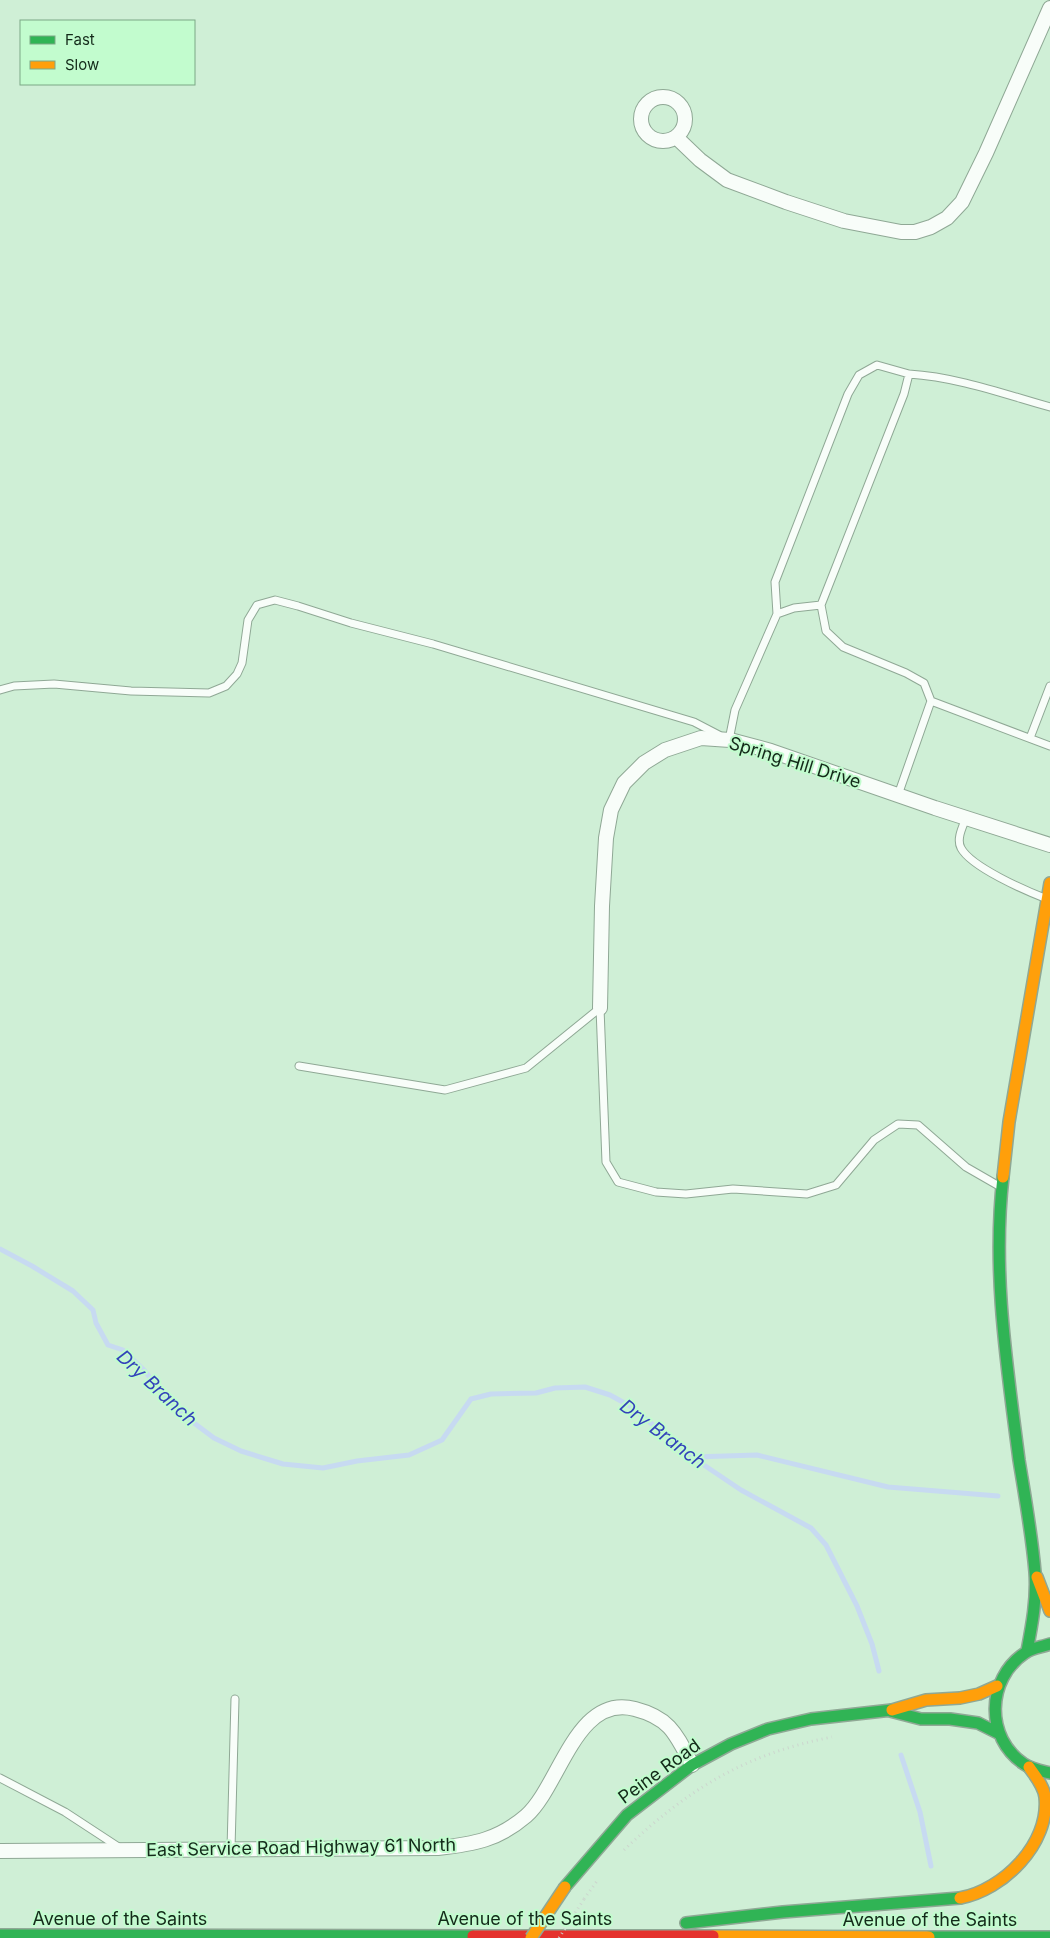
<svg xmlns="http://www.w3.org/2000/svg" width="1050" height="1938" font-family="Inter,sans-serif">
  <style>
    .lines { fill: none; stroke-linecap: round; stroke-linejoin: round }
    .stream { stroke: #c7daf1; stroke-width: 5 }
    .lane-casing { stroke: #8fa895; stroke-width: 9 }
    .street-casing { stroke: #8fa895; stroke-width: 16 }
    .fast-casing { stroke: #8fa895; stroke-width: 14 }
    .slow-casing { stroke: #8fa895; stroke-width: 14 }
    .jam-casing { stroke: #8fa895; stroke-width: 14 }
    .path { stroke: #ccd6ce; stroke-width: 3; stroke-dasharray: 1 4; stroke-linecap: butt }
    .lane { stroke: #f8fdf9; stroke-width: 7 }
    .street { stroke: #f8fdf9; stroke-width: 14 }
    .fast { stroke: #30b455; stroke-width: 11 }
    .slow { stroke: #ff9f0a; stroke-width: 11 }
    .jam { stroke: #e5322d; stroke-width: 11 }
    .slow-bridge-casing { stroke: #8fa895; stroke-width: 14; stroke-linecap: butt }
    .path-bridge { stroke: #ccd6ce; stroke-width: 3; stroke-dasharray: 1 4; stroke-linecap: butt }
    .slow-bridge { stroke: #ff9f0a; stroke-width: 11 }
    .labels { text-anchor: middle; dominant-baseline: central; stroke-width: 4; stroke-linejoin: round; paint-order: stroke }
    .street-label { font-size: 18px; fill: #132a19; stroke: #c2fcce }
    .water-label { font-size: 19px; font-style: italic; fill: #3343ba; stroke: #c2fcce }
  </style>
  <rect width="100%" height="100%" fill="#cfefd6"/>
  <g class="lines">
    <path class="stream" d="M0 1249 32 1266 73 1291 93 1310 96 1323 108 1345 123 1350 144 1370 167 1399 186 1417 214 1438 241 1451 283 1464 323 1468 357 1461 409 1455 442 1440 471 1399 491 1394 536 1393 555 1388 585 1387 610 1395 630 1406 692 1457 741 1490 811 1528 826 1545 857 1606 872 1644 879 1671
      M693 1457 757 1455 888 1487 998 1496
      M901 1755 920 1812 931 1866"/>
    <g class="lane-casing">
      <path id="lane" d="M909 374C957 377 1004 394 1050 407
        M777 614 775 582 848 394 859 375 877 365 909 374 904 394 821 605 826 631 843 647 906 673 924 683 931 701 898 795
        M0 690 14 686 54 684 131 691 209 693 226 686 237 674 242 663 248 620 257 605 275 600 298 606 351 623 433 644 694 722 719 735
        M931 701 1050 746
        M1030 738 1050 686
        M729 740 735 710 777 614 794 608 821 605
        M966 818C963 826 956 839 961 848 971 867 1026 891 1047 899
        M600 1008 606 1162 618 1182 656 1192 686 1194 733 1189 807 1194 836 1185 874 1140 898 1124 918 1125 966 1167 999 1186
        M299 1066 445 1090 526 1068 600 1008
        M0 1778 65 1812 120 1848
        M231 1849 235 1699"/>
    </g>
    <g class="street-casing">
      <path id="street" d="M641 119a22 22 0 1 1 44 0a22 22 0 1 1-44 0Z
        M676 137 700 160 727 180 786 202 844 221 901 232H915L931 227 947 218 962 202 986 153 1050 8
        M600 1008 602 906 606 838 611 810 624 783 644 763 665 750 701 738 730 740 771 751 935 808 1050 845
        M0 1851 438 1848C474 1844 498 1840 526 1816 560 1786 576 1693 635 1709 670 1718 676 1734 692 1765"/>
    </g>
    <g class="fast-casing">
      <path id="fast" d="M1003 1177C992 1272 1007 1366 1019 1460 1025 1497 1032 1535 1035 1572 1037 1598 1032 1625 1027 1651
        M1050 1644C1042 1647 1031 1648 1025 1653 986 1679 985 1738 1024 1764 1031 1769 1042 1771 1050 1773
        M890 1711 921 1719H950L978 1723 998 1733
        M565 1887 627 1815 692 1765 731 1744 768 1729 811 1719 892 1710
        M686 1923 783 1912 960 1898
        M0 1935 473 1936
        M929 1937H1050"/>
    </g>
    <g class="slow-casing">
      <path id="slow" d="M1003 1177 1009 1122 1050 883
        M1037 1577 1050 1611
        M892 1710 926 1700 960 1698 979 1694 997 1686
        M960 1898C1003 1890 1050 1844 1045 1797 1044 1786 1035 1776 1029 1767
        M713 1936 929 1937"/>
    </g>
    <g class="jam-casing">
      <path id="jam" d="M473 1936H713"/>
    </g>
    <path class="path" d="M624 1850C688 1789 745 1754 832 1737
      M584 1899 597 1881"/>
    <use href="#lane" class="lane"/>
    <use href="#street" class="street"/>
    <use href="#fast" class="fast"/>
    <use href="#slow" class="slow"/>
    <use href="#jam" class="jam"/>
    <g class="slow-bridge-casing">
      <path id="slow-bridge" d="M531 1938 565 1887"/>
    </g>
    <path class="path-bridge" d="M559 1938 584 1899"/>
    <use href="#slow-bridge" class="slow-bridge"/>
  </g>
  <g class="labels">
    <g class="street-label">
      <text transform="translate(795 762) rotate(17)">Spring Hill Drive</text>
      <text transform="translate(659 1771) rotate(-36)">Peine Road</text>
      <text transform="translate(301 1847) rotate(-1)">East Service Road Highway 61 North</text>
      <text x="120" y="1918">Avenue of the Saints</text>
      <text x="525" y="1918">Avenue of the Saints</text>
      <text x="930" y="1919">Avenue of the Saints</text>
    </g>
    <g class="water-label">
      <text transform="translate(157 1388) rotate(43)">Dry Branch</text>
      <text transform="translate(663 1434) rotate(37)">Dry Branch</text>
    </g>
  </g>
  <rect x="20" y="20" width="175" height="65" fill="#c2fcce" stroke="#7ca886"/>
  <rect x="30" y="36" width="25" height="8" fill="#30b455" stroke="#7ca886"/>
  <text x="65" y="45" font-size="15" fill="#132a19">Fast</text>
  <rect x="30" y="61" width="25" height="8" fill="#ff9f0a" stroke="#7ca886"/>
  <text x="65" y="70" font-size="15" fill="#132a19">Slow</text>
</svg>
